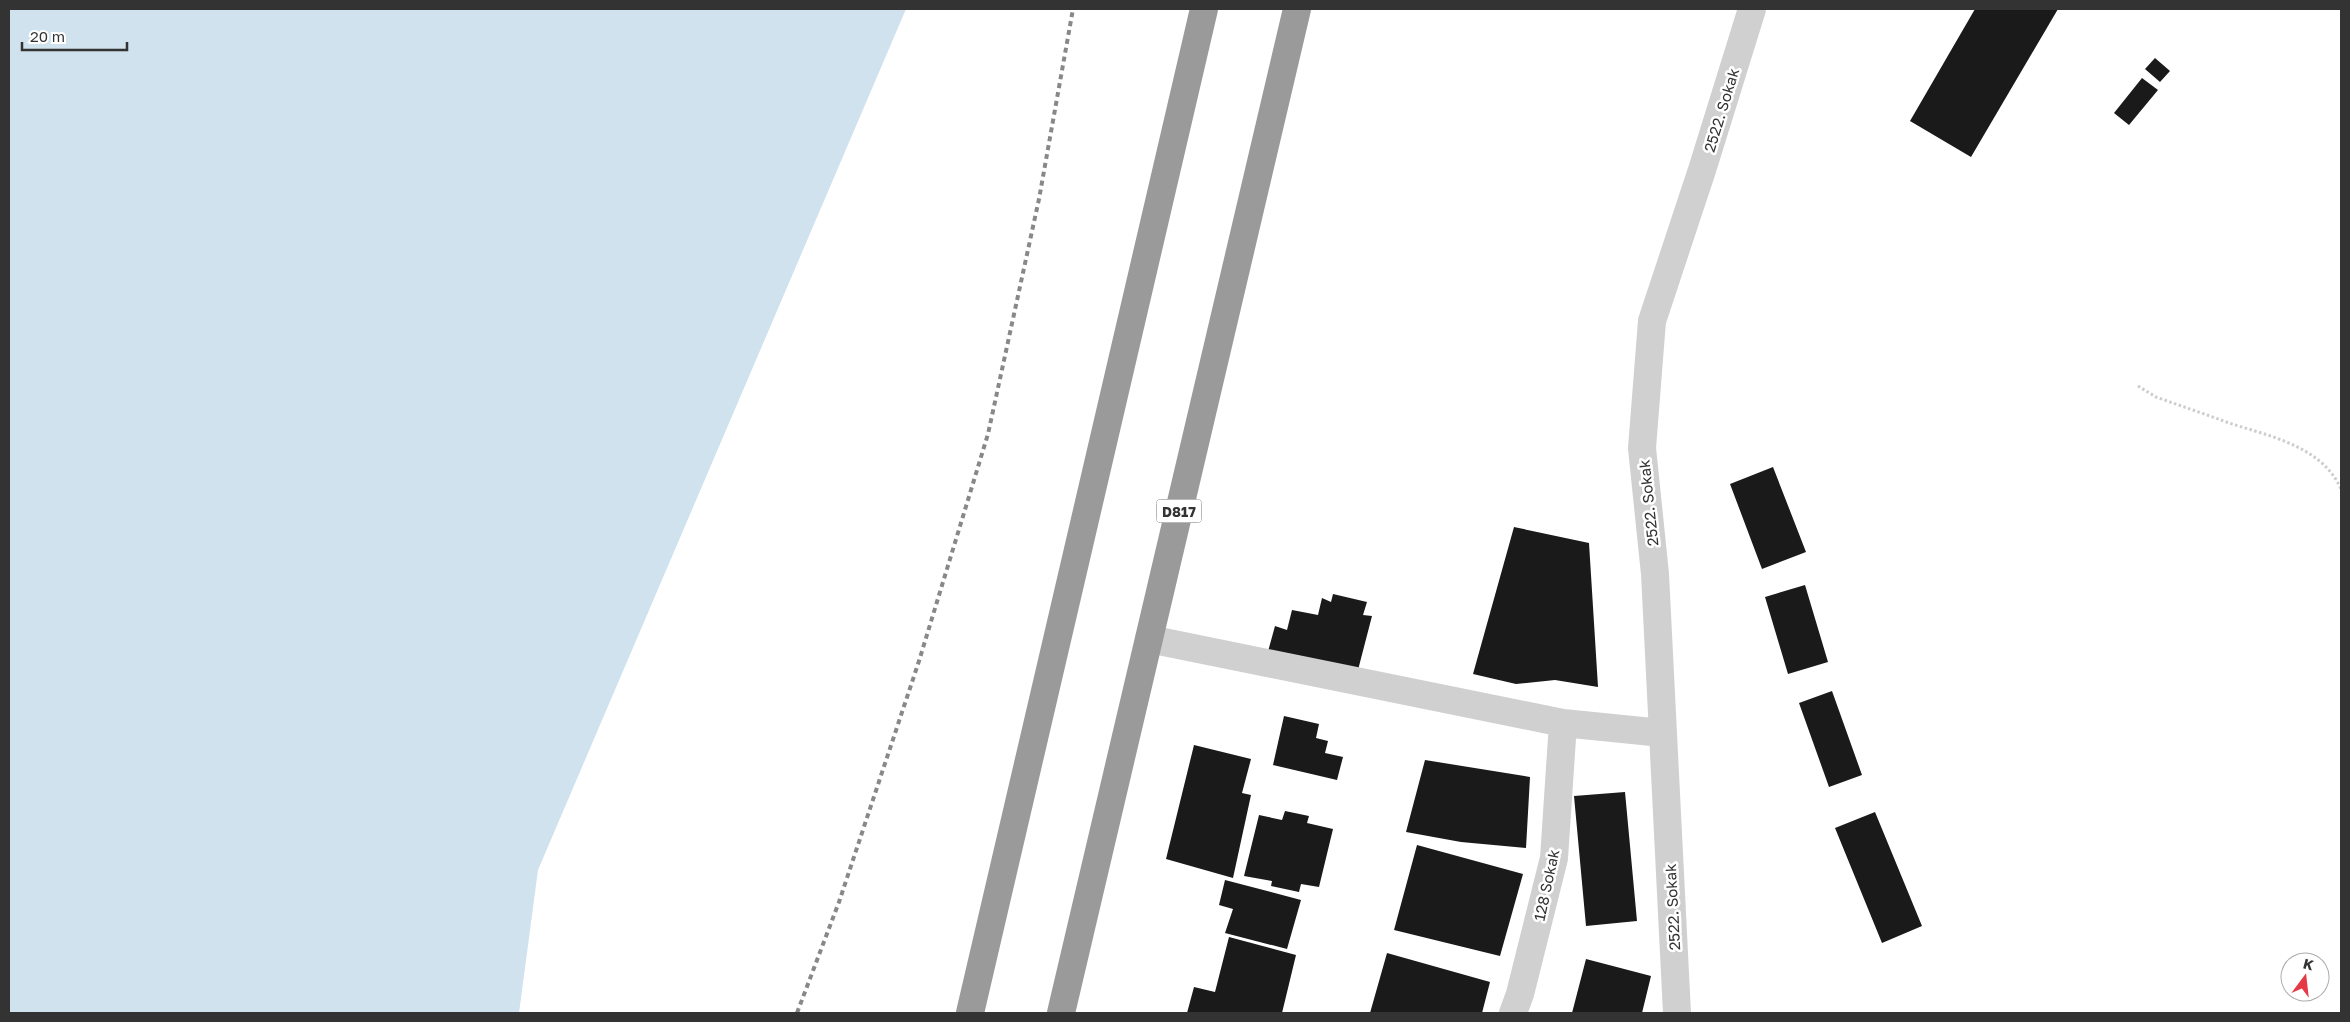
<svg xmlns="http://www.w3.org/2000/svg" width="2350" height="1022" font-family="'Golos Text',sans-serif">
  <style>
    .water { fill: #cfe2ee }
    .building { fill: #1a1a1a }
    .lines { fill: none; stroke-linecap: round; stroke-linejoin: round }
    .path { stroke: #cdcdcd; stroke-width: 3; stroke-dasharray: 2.5 2.5; stroke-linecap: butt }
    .street { stroke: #d0d0d0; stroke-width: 28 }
    .highway { stroke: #9a9a9a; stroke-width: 28 }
    .rail { stroke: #888; stroke-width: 4; stroke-dasharray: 5 4; stroke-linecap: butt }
    .labels { text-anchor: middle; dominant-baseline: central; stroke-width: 5; stroke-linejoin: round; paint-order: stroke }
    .shield { fill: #fff; stroke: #707070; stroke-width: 1 }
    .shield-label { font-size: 14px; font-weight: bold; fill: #333 }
    .street-label { font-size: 15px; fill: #333; stroke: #fff }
  </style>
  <rect width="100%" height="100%" fill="#fff"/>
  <path class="water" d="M9 9H906L538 870 519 1013H9Z"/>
  <path class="building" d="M1975 9H2058L1971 157 1910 121Z
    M2155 58 2170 71 2160 82 2145 69Z
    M2142 78 2158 90 2129 125 2114 113Z
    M1773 467 1806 552 1762 569 1730 484Z
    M1514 527 1589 543 1598 687 1555 680 1516 684 1473 674Z
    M1805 585 1828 662 1788 674 1765 597Z
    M1333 594 1367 602 1363 615 1372 616 1358 670 1267 655 1275 626 1287 630 1292 610 1318 615 1322 598 1331 602Z
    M1832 691 1862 775 1829 787 1799 703Z
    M1284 716 1319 724 1316 738 1328 741 1325 753 1343 757 1337 780 1273 765Z
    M1194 745 1251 759 1242 793 1251 795 1233 878 1166 859Z
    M1425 760 1530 777 1526 848 1461 842 1406 832Z
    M1625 792 1637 921 1586 926 1574 796Z
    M1285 811 1309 816 1307 823 1333 829 1319 887 1301 884 1299 892 1271 886 1272 881 1244 876 1259 815 1282 820Z
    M1875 812 1922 926 1882 943 1835 828Z
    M1417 845 1523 874 1500 956 1394 930Z
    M1225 880 1301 900 1287 949 1225 933 1233 909 1219 905Z
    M1229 937 1296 955 1282 1013H1187L1194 987 1215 992Z
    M1387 953 1490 982 1482 1013H1370Z
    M1586 959 1651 976 1642 1013H1572Z"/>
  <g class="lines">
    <path class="path" d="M2138 386 2156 397C2181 406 2205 414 2229 423 2269 436 2322 446 2341 489"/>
    <path class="street" d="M1149 639 1563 723 1662 733
      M1513 1013 1520 994 1554 858 1563 723
      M1677 1013 1655 574 1642 448 1652 321 1702 170 1752 9"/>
    <path class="highway" d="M970 1013 1204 9
      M1061 1013 1297 9"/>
    <path class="rail" d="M797 1013 839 902 919 661 988 434 1039 199 1073 9"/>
  </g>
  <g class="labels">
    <rect class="shield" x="1156.5" y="499.5" width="45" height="23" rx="4"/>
    <g class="shield-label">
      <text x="1179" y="511">D817</text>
    </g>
    <g class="street-label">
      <text transform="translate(1721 110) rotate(-73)">2522. Sokak</text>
      <text transform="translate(1648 503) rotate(-96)">2522. Sokak</text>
      <text transform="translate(1546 885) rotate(-78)">128 Sokak</text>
      <text transform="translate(1672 907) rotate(-93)">2522. Sokak</text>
    </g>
  </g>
  <rect width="2350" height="1022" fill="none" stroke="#333333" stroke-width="20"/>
  <g transform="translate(2305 977) rotate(15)"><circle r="24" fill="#ffffff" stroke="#adadad"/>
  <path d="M0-4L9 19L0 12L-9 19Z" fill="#e63946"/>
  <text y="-8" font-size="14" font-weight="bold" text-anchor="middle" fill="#333333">K</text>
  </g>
  <path d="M22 42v8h105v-8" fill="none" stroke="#333333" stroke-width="2.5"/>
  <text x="30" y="42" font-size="15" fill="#333333" stroke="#ffffff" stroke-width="4" paint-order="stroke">20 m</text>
</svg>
